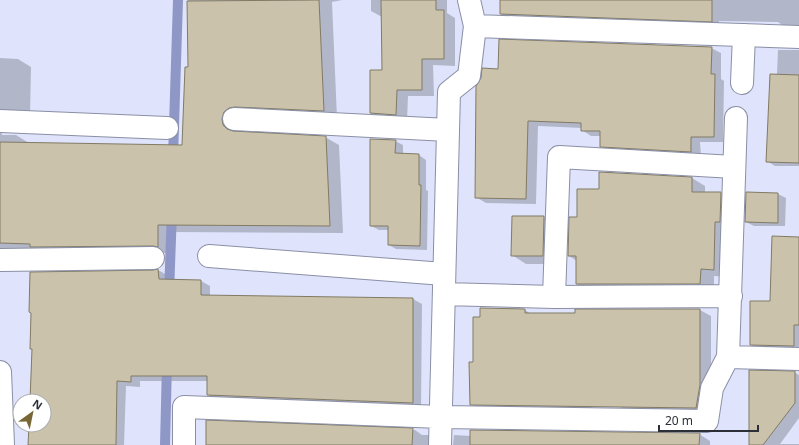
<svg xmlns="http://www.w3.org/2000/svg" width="799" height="445" font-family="'Noto Sans',sans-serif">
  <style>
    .shadow { fill: #0003 }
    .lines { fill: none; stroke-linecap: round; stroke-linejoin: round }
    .stream { stroke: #8e97c6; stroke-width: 10 }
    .building { fill: #cac2aa; stroke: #817a64 }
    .minor-casing { stroke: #8a8fa5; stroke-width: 24 }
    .minor { stroke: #fff; stroke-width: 22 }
  </style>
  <rect width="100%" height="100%" fill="#dfe4fc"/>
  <path class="shadow" d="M188 0H342L332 2 337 118 235 127 236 133 325 137 339 145 343 233 171 232V254L167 253 44 254 0 250V58L18 59 31 67 30 116 1 128 2 135H16L29 143 183 146 189 68Z
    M371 0H447V13L455 18V66L433 65 434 96H408L407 121 383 120 371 113 383 71 382 17 371 11Z
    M501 0H799V28H786L778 22 719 21V25L508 18 501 14Z
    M711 48 721 53V79L724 81 723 142H700L701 157 610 152 601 146V136H591L582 130V128L538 126 536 204 486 203 476 197 499 70Z
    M778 50H799V166H775L767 161 771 74H777Z
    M395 141 403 145V154L419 155 426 160V190L428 191 427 250 396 249 389 245V230H379L371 226Z
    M692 178 705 186V193H721L734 201 728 277 714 276V291L590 292 577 284V261L569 256 578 218 600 190Z
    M747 193 778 194 786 198 785 226H754L746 222Z
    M513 217H544L558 226 557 264H526L512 255Z
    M799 238V353L764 352 751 345 771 302Z
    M158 270 167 275V280L201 281 210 286V296L340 299H413L422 304 421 408 217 400 208 395V381H140V387L126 386 124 445H29V425H44V401H30L32 349H31L153 272Z
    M481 309 525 310 531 314H576V310H700L711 316V392L707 414 632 413 620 407 598 338 592 413 482 411 471 404 474 363 481 318Z
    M794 372 799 375V418L780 444H799V445H750Z
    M207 421 415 430 422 435H428L435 439 436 445H207Z
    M699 434 710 441V445H622Z
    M454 435 471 436 586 445H453Z"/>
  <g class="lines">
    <path class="stream" d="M173 157 178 0
      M169 293 172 211
      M165 445 167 363"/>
  </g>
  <path class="building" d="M319 0 324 111 235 107 229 108 224 112 222 119 223 125 227 129 233 131 326 136 330 226 158 225V247L153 246 30 247V244L0 243V142L182 145 185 67H188L187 1Z
    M381 0H436V10H444V59H422V90H397L396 115 370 113V70H382Z
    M500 0H712V22L500 14Z
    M499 39 712 47 711 74H715L714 137H691V152L600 147V131H581V123L528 121 526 199 475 198 476 86 481 78 482 68 498 69Z
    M770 74 799 75V163L766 162Z
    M370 139 396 140 395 153 419 154V185H421L420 246 388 245V226H370Z
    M599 172 692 177V192H721L720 222H715L714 270 701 269 700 284H576V256H568L569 217H577V189H599Z
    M746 192 778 193V223L745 222Z
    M512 216H544L543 256H511Z
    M772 236 799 237V325H794V346L750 345V301H770Z
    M158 269 159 279 201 280V295L413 298V403L207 395V376H131V382L117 381 116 445H28L29 425H44V401H30L32 349H30L31 313 29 312 30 272 153 270Z
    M480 308 525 309V313H575V309H700V385L696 408 470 405 469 362H473V317H480Z
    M749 370 795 371V403L763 445H749Z
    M206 420 413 428 412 445H206Z
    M470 430 700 433 699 445H470Z"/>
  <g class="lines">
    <g class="minor-casing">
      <path id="minor" d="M475 26 799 37
        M742 83 744 35
        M736 118 728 357 799 359
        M234 119 448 130
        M0 121 167 128
        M209 256 444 274
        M0 260 153 258
        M444 294 554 297 731 296
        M554 297 559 157 734 167
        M0 372 3 445
        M184 445V407L441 417 707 421 712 388 728 357
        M440 445 449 92 469 76 475 26 469 0"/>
    </g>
    <use href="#minor" class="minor"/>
  </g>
  <g transform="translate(32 413) rotate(33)"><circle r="19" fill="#ffffff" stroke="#abacaf"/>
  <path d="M0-3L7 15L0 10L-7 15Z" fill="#786735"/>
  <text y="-6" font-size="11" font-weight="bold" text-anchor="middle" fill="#2d2f38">N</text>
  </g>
  <path d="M659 425v6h99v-6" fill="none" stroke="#2d2f38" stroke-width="2"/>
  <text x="665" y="425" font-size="12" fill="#2d2f38" stroke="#ffffff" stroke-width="3" paint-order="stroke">20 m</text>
</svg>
